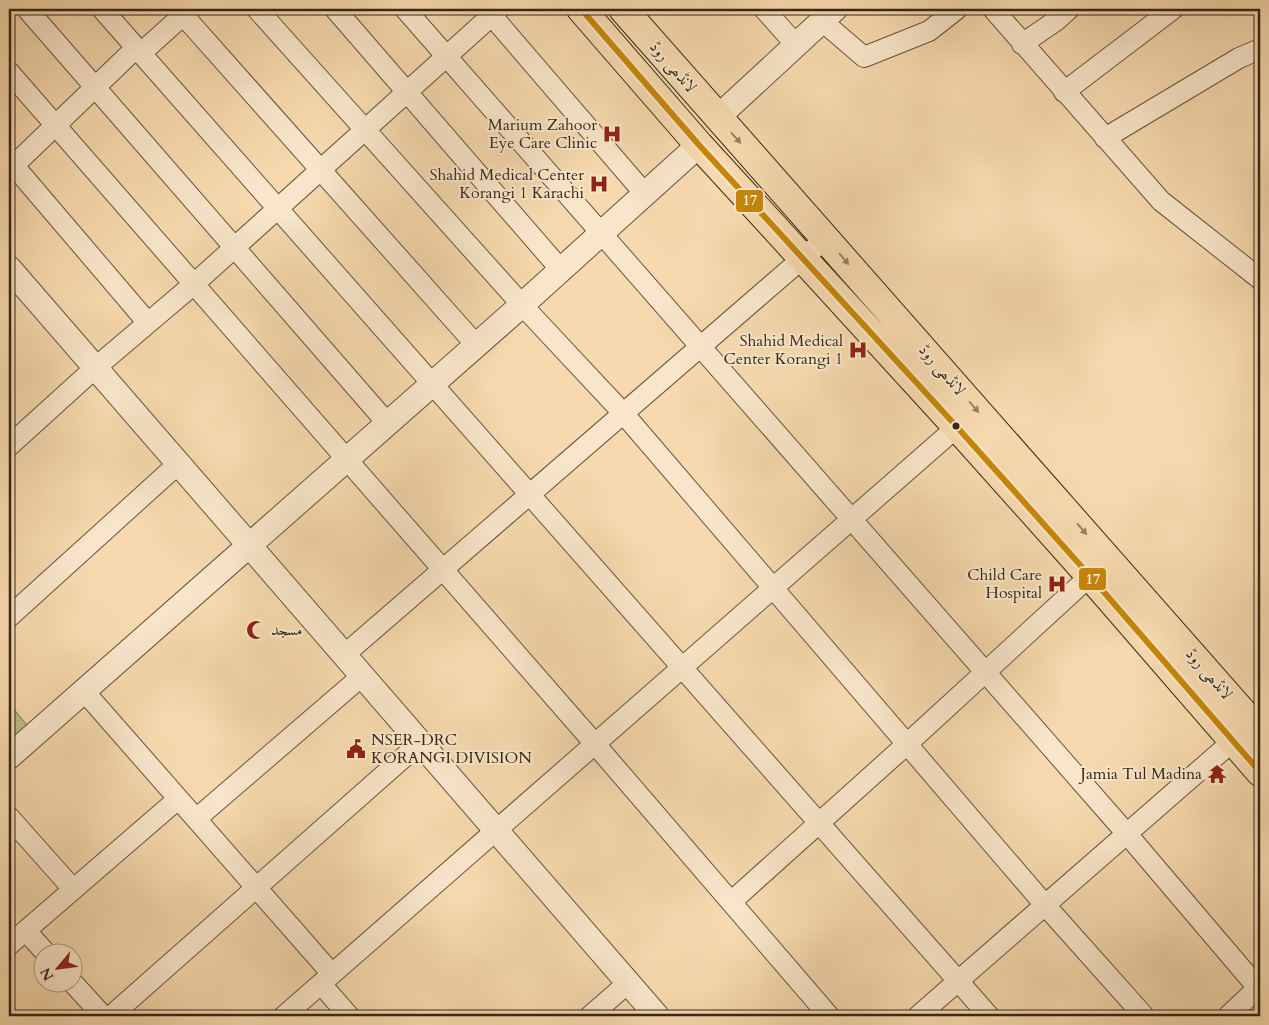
<svg xmlns="http://www.w3.org/2000/svg" width="1269" height="1025" font-family="Cardo,Amiri,serif">
  <style>
    .green { fill: #bcbf8a; stroke: #787350 }
    .lines { fill: none; stroke-linecap: round; stroke-linejoin: round }
    .minor-casing { stroke: #65543d; stroke-width: 22 }
    .tertiary-casing { stroke: #65543d; stroke-width: 26 }
    .primary-casing { stroke: #352717; stroke-width: 30 }
    .minor { stroke: #f9e6ca; stroke-width: 20 }
    .tertiary { stroke: #f9e6ca; stroke-width: 24 }
    .primary { stroke: #f6d9ae; stroke-width: 28 }
    .bus-1-casing { stroke: #f9e6ca; stroke-width: 10 }
    .bus-1 { stroke: #c68606; stroke-width: 6 }
    .oneway { fill: #968062 }
    .bus-dot { fill: #352717; stroke: #f9e6ca; stroke-width: 2 }
    .labels { text-anchor: middle; dominant-baseline: central; stroke-width: 4; stroke-linejoin: round; paint-order: stroke }
    .street-label { font-size: 16px; fill: #352717; stroke: #f9e6ca }
    .poi-label { font-size: 16px; fill: #352717; stroke: #f9e6ca; text-anchor: end }
    .line-badge { stroke: #f9e6ca; stroke-width: 2 }
    .badge-label { font-size: 14px; text-anchor: middle; font-weight: bold; fill: #fff }
  </style>
  <rect width="100%" height="100%" fill="#f6d9ae"/>
  <filter id="stains"><feTurbulence type="fractalNoise" baseFrequency=".004" numOctaves="4"/><feColorMatrix values="0 0 0 0 .2 0 0 0 0 .09 0 0 0 0 .02 0 0 0 .5 -.17"/></filter>
  <radialGradient id="worn" r=".72"><stop offset=".6" stop-color="#630" stop-opacity="0"/><stop offset="1" stop-color="#630" stop-opacity=".3"/></radialGradient>
  <path class="green" d="M9 703 34 734 9 756Z"/>
  <g class="lines">
    <g class="minor-casing">
      <path id="minor" d="M27 9 388 424
        M102 9 989 1016
        M257 9 522 305 623 413 1045 905 1144 1016
        M335 9 561 270
        M405 9 1127 834 1258 988
        M486 9 645 194
        M764 9 796 45
        M993 9 1161 201 1260 279
        M183 15 477 346
        M822 21 864 57 929 31 957 9
        M1022 44 1057 20 1069 9
        M141 53 190 9
        M9 72 595 744 829 1016
        M1064 92 1173 9
        M1105 138 1239 58 1260 49
        M9 160 148 323
        M9 170 136 48
        M9 446 95 368 194 284 499 9
        M9 617 178 464
        M344 655 826 238
        M83 690 332 974
        M9 817 73 889
        M196 819 362 676
        M731 902 907 744 1090 576
        M26 931 45 952
        M9 945 178 799
        M72 982 103 1016
        M321 984 349 1016
        M111 1016 420 743
        M284 1016 957 427
        M590 1016 628 983
        M918 1016 1233 741
        M1228 1016 1260 986"/>
    </g>
    <g class="tertiary-casing">
      <path id="tertiary" d="M718 117 835 9
        M9 268 657 1016
        M9 757 522 305 699 145"/>
    </g>
    <g class="primary-casing">
      <path id="primary" d="M581 9 699 145 957 427 1090 576 1260 772
        M623 9 1260 732"/>
    </g>
    <use href="#minor" class="minor"/>
    <use href="#tertiary" class="tertiary"/>
    <use href="#primary" class="primary"/>
    <g class="bus-1-casing">
      <path id="bus-1" d="M581 9 699 145 957 427 1090 576 1260 772"/>
    </g>
    <use href="#bus-1" class="bus-1"/>
  </g>
  <defs><path id="oneway-solid" d="M-6-.8H1V-3.2L6.5 0L1 3.2V.8H-6Z" transform="scale(1.25)"/></defs>
  <g class="oneway">
    <use href="#oneway-solid" transform="translate(736 138) rotate(48)"/>
    <use href="#oneway-solid" transform="translate(844 259) rotate(49)"/>
    <use href="#oneway-solid" transform="translate(974 407) rotate(49)"/>
    <use href="#oneway-solid" transform="translate(1082 529) rotate(49)"/>
  </g>
  <defs>
    <g id="hospital-bare" transform="scale(1.5)"><path d="M-5-5h3v3.5h4V-5h3V5h-3V1.5h-4V5h-3Z" fill="#8f2418" stroke="#f9e6ca" stroke-width="2.5" paint-order="stroke"/></g>
    <g id="mosque-bare" transform="scale(1.5)"><path d="M3.5-4.9A6 6 0 1 0 3.5 4.9A5 5 0 1 1 3.5-4.9Z" fill="#8f2418" stroke="#f9e6ca" stroke-width="2.5" paint-order="stroke"/></g>
    <g id="civic-bare" transform="scale(1.5)"><path d="M-.6-6.5H3V-4.5H.6V-3L4-1V1h2V6H-6V1h2V-1L-.6-3ZM-1.2 2.5V6h2.4V2.5Z" fill="#8f2418" stroke="#f9e6ca" stroke-width="2.5" paint-order="stroke"/></g>
    <g id="temple-bare" transform="scale(1.5)"><path d="M0-6L5-2H3V0L6.5 2.5H4V6H1.5V3h-3V6H-4V2.5H-6.5L-3 0V-2H-5Z" fill="#8f2418" stroke="#f9e6ca" stroke-width="2.5" paint-order="stroke"/></g>
  </defs>
  <g fill-rule="evenodd">
    <use href="#hospital-bare" x="612" y="134"/>
    <use href="#hospital-bare" x="599" y="184"/>
    <use href="#hospital-bare" x="858" y="350"/>
    <use href="#hospital-bare" x="1057" y="584"/>
    <use href="#mosque-bare" x="256" y="630"/>
    <use href="#civic-bare" x="356" y="749"/>
    <use href="#temple-bare" x="1217" y="774"/>
  </g>
  <circle class="bus-dot" cx="956" cy="426" r="4.5"/>
  <g class="labels">
    <g class="street-label">
      <text transform="translate(673 67) rotate(49)">لانڈھی روڈ</text>
      <text transform="translate(942 370) rotate(49)">لانڈھی روڈ</text>
      <text transform="translate(1209 674) rotate(49)">لانڈھی روڈ</text>
    </g>
    <g class="poi-label">
      <text x="597" y="125">Marium Zahoor<tspan x="597" dy="18">Eye Care Clinic</tspan></text>
      <text x="584" y="175">Shahid Medical Center<tspan x="584" dy="18">Korangi 1 Karachi</tspan></text>
      <text x="843" y="341">Shahid Medical<tspan x="843" dy="18">Center Korangi 1</tspan></text>
      <text x="1042" y="575">Child Care<tspan x="1042" dy="18">Hospital</tspan></text>
      <text x="271" y="630" text-anchor="start">مسجد</text>
      <text x="371" y="740" text-anchor="start">NSER-DRC<tspan x="371" dy="18">KORANGI DIVISION</tspan></text>
      <text x="1202" y="774">Jamia Tul Madina</text>
    </g>
  </g>
  <g class="line-badge">
    <rect x="735" y="189" width="29" height="24" rx="5" fill="#c68606"/>
    <rect x="1078" y="567" width="29" height="24" rx="5" fill="#c68606"/>
  </g>
  <g class="badge-label">
    <text x="750" y="205">17</text>
    <text x="1093" y="584">17</text>
  </g>
  <rect width="1269" height="1025" fill="none" stroke="#f6d9ae" stroke-width="30"/>
  <rect x="10" y="10" width="1249" height="1005" fill="none" stroke="#352717" stroke-width="2.5"/>
  <rect x="15" y="15" width="1239" height="995" fill="none" stroke="#352717"/>
  <g transform="translate(58 968) rotate(241)"><circle r="24" fill="#f9e6ca" stroke="#ab9a82"/>
  <path d="M0-4L9 19L0 12L-9 19Z" fill="#8f2418"/>
  <text y="-8" font-size="14" font-weight="bold" text-anchor="middle" fill="#352717">N</text>
  </g>
  <rect width="100%" height="100%" filter="url(#stains)"/>
  <rect width="100%" height="100%" fill="url(#worn)"/>
</svg>
